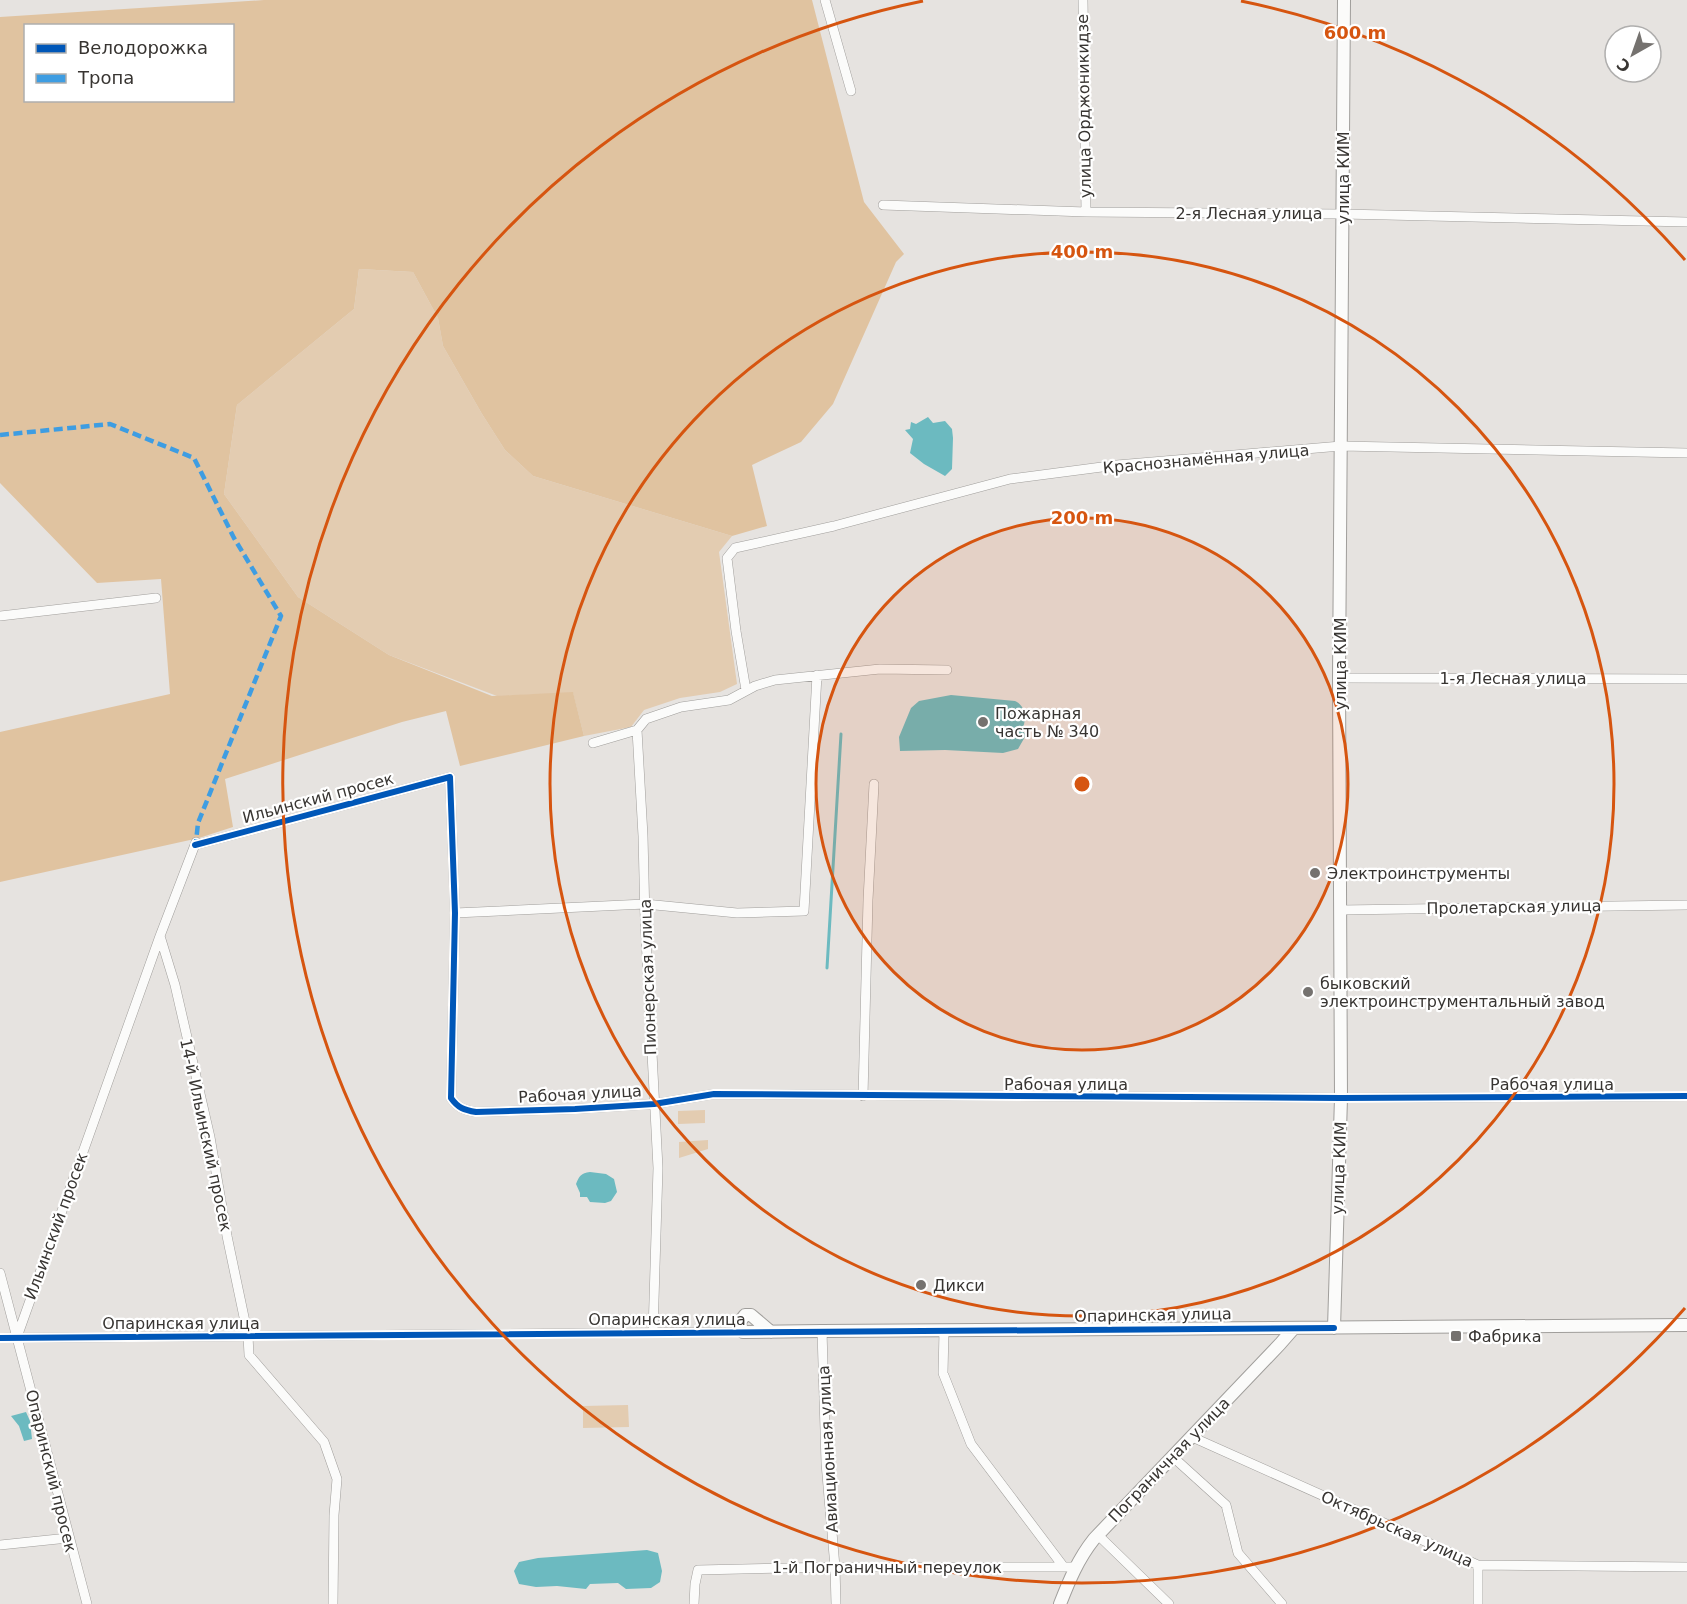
<svg xmlns="http://www.w3.org/2000/svg" width="1687" height="1604" font-family="'DejaVu Sans',sans-serif">
  <style>
    .green { fill: #e3ccb1 }
    .forest { fill: #e0c3a0; fill-rule: evenodd }
    .water { fill: #6cbac0 }
    .lines { fill: none; stroke-linecap: round; stroke-linejoin: round }
    .stream { stroke: #6cbac0; stroke-width: 3 }
    .street-casing { stroke: #a09e9b; stroke-width: 10 }
    .secondary-casing { stroke: #a09e9b; stroke-width: 14 }
    .street { stroke: #fbfbfa; stroke-width: 9 }
    .secondary { stroke: #fbfbfa; stroke-width: 12 }
    .quiet { stroke: #3e9de2; stroke-width: 4.5; stroke-dasharray: 9 4.5; stroke-linecap: butt }
    .cycleway-casing { stroke: #fff; stroke-width: 10 }
    .cycleway { stroke: #0057b8; stroke-width: 6 }
    .ring { fill: none; stroke: #d65510; stroke-width: 3 }
    .poi-dot { fill: #75726f; stroke: #fff; stroke-width: 2 }
    .labels { text-anchor: middle; dominant-baseline: central; stroke-width: 4.5; stroke-linejoin: round; paint-order: stroke }
    .street-label { font-size: 16px; fill: #383532; stroke: #fff }
    .poi-label { font-size: 16px; fill: #383532; stroke: #fff; text-anchor: start }
    .centre { fill: #d65510; stroke: #fff; stroke-width: 3 }
    .ring-label { font-size: 18px; text-anchor: middle; font-weight: bold; fill: #d65510; stroke: #fff; stroke-width: 4.5; stroke-linejoin: round; paint-order: stroke }
  </style>
  <rect width="100%" height="100%" fill="#e6e3e0"/>
  <path class="green" d="M359 269 413 272 438 318 443 346 482 414 505 450 533 476 732 536 719 552 737 684 720 692 680 698 644 710 631 727 584 736 573 693 497 696 389 655 298 597 224 494 237 405 354 309Z
    M705 1110V1123L678 1124V1111Z
    M708 1140V1149L679 1158V1142Z
    M628 1405 629 1427 583 1428V1406Z"/>
  <path class="forest" d="M264 0H812L864 202 904 254 896 262 833 404 801 442 752 465 767 526 732 536 533 476 505 450 482 414 443 346 438 318 413 272 359 269 354 309 237 405 224 494 298 597 389 655 492 696 573 692 584 736 460 766 446 711 402 722 225 779 233 827 199 838 0 882V732L170 694 161 579 97 583 0 483V17ZM26 26H232V100H26Z"/>
  <path class="water" d="M928 417 933 423 945 421 952 429 953 438 952 469 945 476 924 464 910 453 913 439 905 430 910 429 911 422 916 424Z
    M951 695 1015 701C1026 706 1027 719 1022 730L1026 735 1018 749 1003 753 945 750 900 751 899 737 911 708 919 701Z
    M590 1172 606 1174 614 1179 617 1192 611 1201 605 1203 590 1202 587 1197H580V1193L576 1184C579 1176 581 1173 590 1172Z
    M26 1412 30 1421 32 1439 24 1441 19 1426 11 1416Z
    M647 1550 658 1553 662 1571 660 1582 651 1588 626 1589 618 1583 590 1584 586 1589 557 1586 536 1587 519 1584 514 1571 519 1562 538 1558Z"/>
  <g class="lines">
    <path class="stream" d="M827 968 841 734"/>
    <g class="street-casing">
      <path id="street" d="M825 0 851 91
        M1083 0 1086 212
        M883 205 1086 212 1343 214 1687 222
        M0 616 156 598
        M1339 678 1687 679
        M746 690 736 631 727 558 735 548 834 526 1010 479 1117 465 1341 446 1687 453
        M637 730 643 836 645 919 658 1168 653 1333
        M593 743 637 730 646 719 681 707 729 700 755 686 775 680 880 669 947 670
        M195 845 450 777 455 913 451 1098C458 1108 464 1110 476 1112L575 1109 654 1104 714 1094 1341 1098 1687 1096
        M1341 910 1687 905
        M455 913 645 904 737 913 804 911 817 675
        M160 936 175 985 210 1137 227 1236 248 1336 249 1355 324 1442 337 1479 334 1515 333 1604
        M863 1096 868 900 874 784
        M0 1273 87 1604
        M822 1331 826 1463 835 1567 836 1604
        M944 1331 943 1373 971 1444 1063 1566
        M17 1337 160 936 196 842
        M0 1338 743 1332
        M1192 1437 1478 1565 1687 1567
        M1173 1457 1226 1505 1238 1553 1282 1604
        M1098 1535 1169 1604
        M0 1545 68 1538
        M1478 1565V1604
        M694 1604 695 1584 698 1570 835 1567H1075"/>
    </g>
    <g class="secondary-casing">
      <path id="secondary" d="M1334 1328 1341 1098 1339 678 1344 0
        M771 1332 751 1315H745L739 1323 743 1332 822 1331 1687 1325
        M1060 1604C1069 1581 1078 1559 1094 1539L1280 1344 1294 1328"/>
    </g>
    <use href="#street" class="street"/>
    <use href="#secondary" class="secondary"/>
    <path class="quiet" d="M0 435 110 424 194 458 234 538 281 616 198 823 196 842"/>
    <g class="cycleway-casing">
      <path id="cycleway" d="M195 845 450 777 455 913 451 1098C458 1108 464 1110 476 1112L575 1109 654 1104 714 1094 1341 1098 1687 1096
        M0 1338 1334 1328"/>
    </g>
    <use href="#cycleway" class="cycleway"/>
  </g>
  <circle cx="1082" cy="784" r="266" fill="#d65510" fill-opacity=".12"/>
  <g class="ring">
    <circle cx="1082" cy="784" r="266"/>
    <circle cx="1082" cy="784" r="532"/>
    <path d="M1685 1308A799 799 0 1 1 923 1M1241 1A799 799 0 0 1 1685 260"/>
  </g>
  <g class="poi-dot">
    <circle cx="983" cy="722" r="6"/>
    <circle cx="1315" cy="873" r="6"/>
    <circle cx="1308" cy="992" r="6"/>
    <circle cx="921" cy="1285" r="6"/>
    <rect x="1450" y="1330" width="12" height="12" rx="3"/>
  </g>
  <g class="labels">
    <g class="street-label">
      <text transform="translate(1084 106) rotate(-91)">улица Орджоникидзе</text>
      <text transform="translate(1343 178) rotate(-90)">улица КИМ</text>
      <text x="1249" y="213">2-я Лесная улица</text>
      <text transform="translate(1206 459) rotate(-5)">Краснознамённая улица</text>
      <text transform="translate(1340 664) rotate(-90)">улица КИМ</text>
      <text x="1513" y="678">1-я Лесная улица</text>
      <text transform="translate(318 798) rotate(-15)">Ильинский просек</text>
      <text transform="translate(1514 907) rotate(-1)">Пролетарская улица</text>
      <text transform="translate(648 977) rotate(-92)">Пионерская улица</text>
      <text x="1066" y="1084">Рабочая улица</text>
      <text x="1552" y="1084">Рабочая улица</text>
      <text transform="translate(580 1094) rotate(-3)">Рабочая улица</text>
      <text transform="translate(206 1135) rotate(78)">14-й Ильинский просек</text>
      <text transform="translate(1339 1168) rotate(-88)">улица КИМ</text>
      <text transform="translate(56 1226) rotate(-70)">Ильинский просек</text>
      <text transform="translate(1153 1315) rotate(-1)">Опаринская улица</text>
      <text x="667" y="1319">Опаринская улица</text>
      <text x="181" y="1323">Опаринская улица</text>
      <text transform="translate(828 1449) rotate(-93)">Авиационная улица</text>
      <text transform="translate(1169 1460) rotate(-46)">Пограничная улица</text>
      <text transform="translate(51 1471) rotate(76)">Опаринский просек</text>
      <text transform="translate(1397 1529) rotate(24)">Октябрьская улица</text>
      <text x="887" y="1567">1-й Пограничный переулок</text>
    </g>
    <g class="poi-label">
      <text x="995" y="713">Пожарная<tspan x="995" dy="18">часть № 340</tspan></text>
      <text x="1327" y="873">Электроинструменты</text>
      <text x="1320" y="983">быковский<tspan x="1320" dy="18">электроинструментальный завод</tspan></text>
      <text x="933" y="1285">Дикси</text>
      <text x="1468" y="1336">Фабрика</text>
    </g>
  </g>
  <circle cx="1082" cy="784" r="9" class="centre"/>
  <g class="ring-label">
    <text x="1355" y="39">600 m</text>
    <text x="1082" y="258">400 m</text>
    <text x="1082" y="524">200 m</text>
  </g>
  <rect x="24" y="24" width="210" height="78" fill="#ffffff" stroke="#afaead" stroke-width="1.5"/>
  <rect x="36" y="44" width="30" height="9" fill="#0057b8" stroke="#afaead" stroke-width="1.5"/>
  <text x="78" y="54" font-size="18" fill="#383532">Велодорожка</text>
  <rect x="36" y="74" width="30" height="9" fill="#3e9de2" stroke="#afaead" stroke-width="1.5"/>
  <text x="78" y="84" font-size="18" fill="#383532">Тропа</text>
  <g transform="translate(1633 54) rotate(220)"><circle r="28" fill="#ffffff" stroke="#afaead" stroke-width="1.5"/>
  <path d="M0-4.5L10 22L0 15L-10 22Z" fill="#75726f"/>
  <text y="-9" font-size="16" font-weight="bold" text-anchor="middle" fill="#383532">С</text>
  </g>
</svg>
